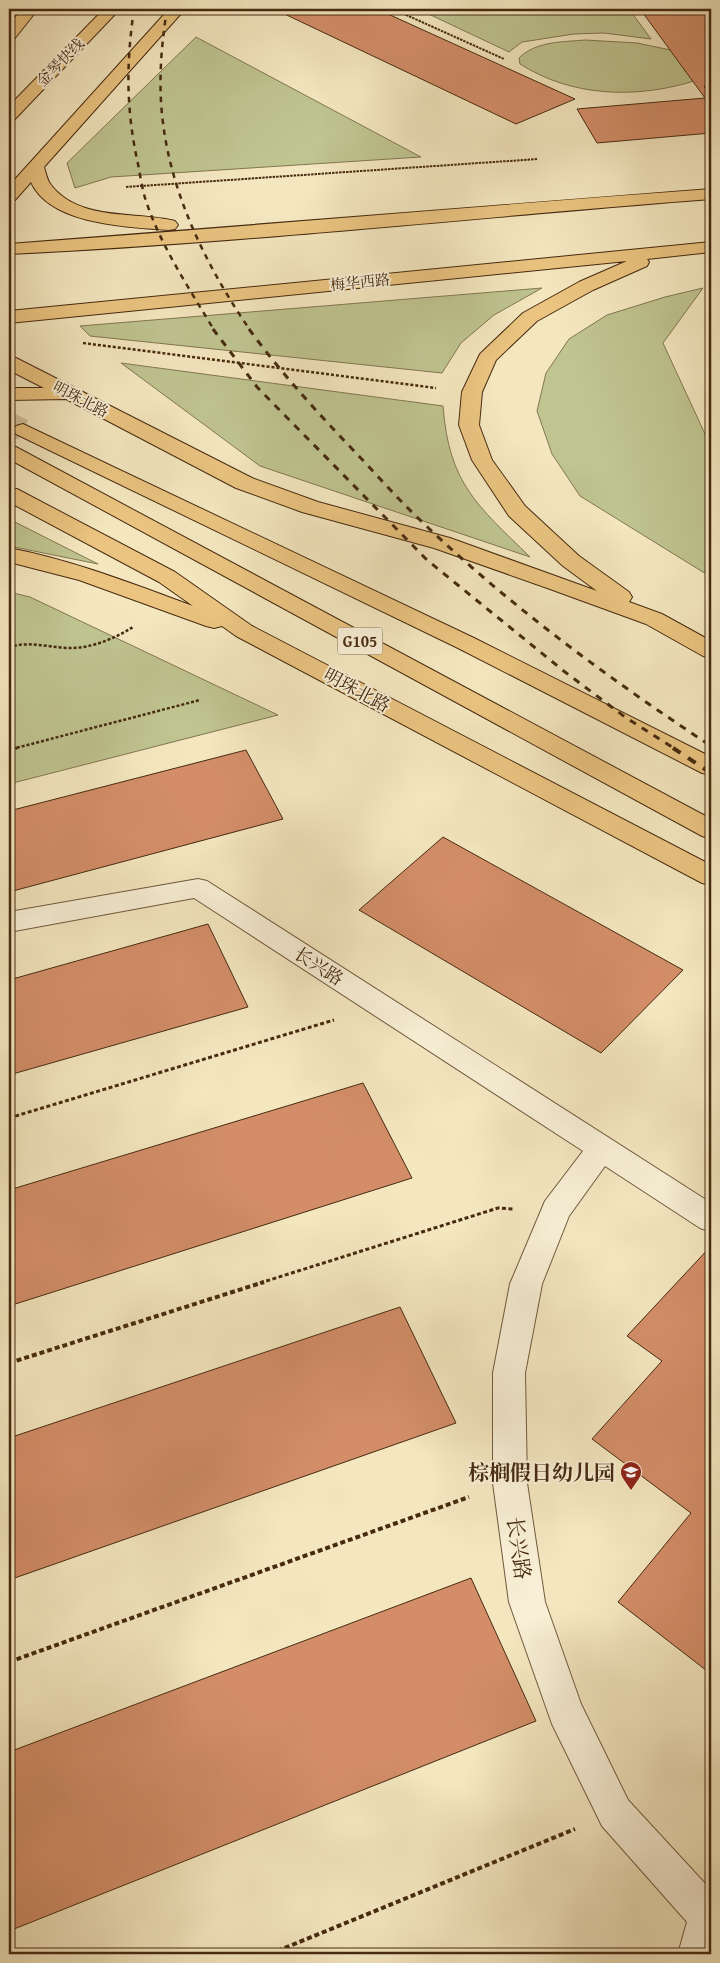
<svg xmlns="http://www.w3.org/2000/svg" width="720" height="1963" font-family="'Gentium Book Plus','Noto Serif SC',serif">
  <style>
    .green { fill: #bfc490; stroke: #827750 }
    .building { fill: #d38e69; stroke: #462a10 }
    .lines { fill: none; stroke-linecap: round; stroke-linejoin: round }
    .highway-tunnel { stroke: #d1c19d; stroke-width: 22; stroke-dasharray: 22 11; stroke-linecap: butt }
    .lane-casing { stroke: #72593c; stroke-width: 2 }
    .primary-casing { stroke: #462a10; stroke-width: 2 }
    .highway-casing { stroke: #462a10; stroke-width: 2 }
    .path-far3 { stroke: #462a10; stroke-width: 2; stroke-dasharray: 2.5 1; stroke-linecap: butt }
    .path-far2 { stroke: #462a10; stroke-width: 2.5; stroke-dasharray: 3 2; stroke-linecap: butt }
    .path-far1 { stroke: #462a10; stroke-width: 3; stroke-dasharray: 4 2.5; stroke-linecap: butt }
    .path { stroke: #462a10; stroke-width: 4; stroke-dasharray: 5 3; stroke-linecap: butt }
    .lane { fill: #f8efd6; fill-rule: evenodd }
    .primary { fill: #eac480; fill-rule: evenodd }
    .highway { fill: #eac480; fill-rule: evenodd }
    .rail-far2 { stroke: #462a10; stroke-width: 2.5; stroke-dasharray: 5.5 5.5; stroke-linecap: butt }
    .rail-far1 { stroke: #462a10; stroke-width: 3; stroke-dasharray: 7 7; stroke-linecap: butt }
    .rail { stroke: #462a10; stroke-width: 4; stroke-dasharray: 9 9; stroke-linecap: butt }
    .labels { text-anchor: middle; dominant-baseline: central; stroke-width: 4; stroke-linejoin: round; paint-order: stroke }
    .far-street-label { font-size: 15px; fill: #462a10; stroke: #f8efd6 }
    .shield { fill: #f8efd6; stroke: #7b654b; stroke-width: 1 }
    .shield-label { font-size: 16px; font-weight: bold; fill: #462a10 }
    .street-label { font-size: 18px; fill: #462a10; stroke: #f8efd6 }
    .near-poi-label { font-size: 21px; font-weight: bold; fill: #462a10; stroke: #f8efd6; text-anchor: end }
    .near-street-label { font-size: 21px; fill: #462a10; stroke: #f8efd6 }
  </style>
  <rect width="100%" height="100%" fill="#f4e7c0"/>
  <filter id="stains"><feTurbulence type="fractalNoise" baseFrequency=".004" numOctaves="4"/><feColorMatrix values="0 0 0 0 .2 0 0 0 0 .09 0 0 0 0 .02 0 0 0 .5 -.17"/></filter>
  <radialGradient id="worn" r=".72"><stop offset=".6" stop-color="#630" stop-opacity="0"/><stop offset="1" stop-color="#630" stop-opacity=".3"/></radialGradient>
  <path class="green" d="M418 9H629L651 39 604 33 574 34 522 42 509 52Z
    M196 37 421 157 111 177 75 188 67 163Z
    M585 40 637 43 680 52 694 81C636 99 572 97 520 64L519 58C536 41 563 42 585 40Z
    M542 288 494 315 461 343 442 373 90 336 80 326Z
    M703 288 663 343 711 447V577L580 496 552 454 537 411 546 373 569 339 607 315 665 297Z
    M121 363 443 406C449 484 477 505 530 557L260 466Z
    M9 519 98 564 9 546Z
    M9 592 30 597 278 715 9 784Z"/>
  <path class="building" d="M274 9H377L575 99 516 124Z
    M692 9H711V133L597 143 577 109 705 98 643 13Z
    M246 750 283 819 9 892V811Z
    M443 837 683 970 601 1053 359 910Z
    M208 924 248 1007 9 1075V980Z
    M363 1083 412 1178 9 1306V1190Z
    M711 1246V1674L618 1602 691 1513 592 1439 662 1361 627 1336Z
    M400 1307 456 1423 9 1580V1438Z
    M471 1578 536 1721 9 1931V1752Z"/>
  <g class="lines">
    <path class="highway-tunnel" d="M9 423 23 430"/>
    <g class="lane-casing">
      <path id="lane" d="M198 879 207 881 711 1203V1232L700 1228 605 1166 569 1216 542 1284 525 1373 527 1483 545 1602 581 1704 628 1800 711 1890V1954H678L687 1922 602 1826 552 1724 509 1602 493 1483V1373L510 1284 545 1201 583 1151 194 898 9 932V912Z"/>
    </g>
    <g class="primary-casing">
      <path id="primary" d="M22 9H38L15 38 9 40V25Z
        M169 9H185L44 167C46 173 47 180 51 185 80 222 136 211 175 221L178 225 175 229 169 230C129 227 50 225 31 182L15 200 9 201V186Z
        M711 189V199C477 217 243 243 9 254V244C243 227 477 206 711 189Z
        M711 242V252L647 259 649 262 647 266 593 290 537 321 496 360 482 392 479 425 492 460 525 506 579 556 629 592 632 597 629 602 662 614 711 641V658L703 656 646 624 550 589 434 548 302 512 236 488 66 399 9 400V388H44L9 370V356L16 358 252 478 318 502 450 538 597 591 563 566 509 516 472 460 459 425 462 392 480 354 523 313 579 282 627 261 9 323V311Z
        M9 488 17 489 175 572 252 626 711 865V885L702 883 236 636 222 626 214 628 206 626 79 580 9 562V548C72 560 133 584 193 606L159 582 9 502Z"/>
    </g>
    <g class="highway-casing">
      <path id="highway" d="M104 9H120L15 119 9 120V106Z
        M23 424 474 638 711 757V775L702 773 458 648 16 434 13 430 16 426Z
        M9 445 16 447 711 819V839L702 836 9 459Z"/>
    </g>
    <path class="path-far3" d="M393 9 504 59
      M704 87H711
      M126 187 538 159"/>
    <path class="path-far2" d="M83 343 436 388
      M9 647C29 641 47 647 67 648 90 649 114 639 133 627
      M12 749 200 700"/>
    <path class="path-far1" d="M9 750 17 748
      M9 1118 334 1020
      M260 1283 498 1208 514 1209"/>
    <path class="path" d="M9 1363 264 1282
      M9 1662 469 1497
      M270 1954 575 1829"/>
    <use href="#lane" class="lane"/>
    <use href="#primary" class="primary"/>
    <use href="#highway" class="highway"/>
    <path class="rail-far2" d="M134 9C126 64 126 110 138 164 140 175 142 187 145 198 160 245 189 288 214 330
      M167 9C161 47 158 85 163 123 172 197 208 269 250 330"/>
    <path class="rail-far1" d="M213 329 257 387 427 560 565 672 625 717 675 749
      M249 329C281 373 317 412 355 452 376 474 396 497 418 518 507 604 608 678 711 746"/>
    <path class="rail" d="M673 748 711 773"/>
  </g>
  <defs>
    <g id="school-pin" transform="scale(1.125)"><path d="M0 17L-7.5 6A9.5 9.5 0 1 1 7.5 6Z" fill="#8f2418" stroke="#f8efd6"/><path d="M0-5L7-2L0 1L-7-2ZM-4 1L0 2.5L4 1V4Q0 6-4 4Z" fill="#fff"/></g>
  </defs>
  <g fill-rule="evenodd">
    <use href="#school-pin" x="631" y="1472"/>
  </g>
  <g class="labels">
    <g class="far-street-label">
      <text transform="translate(60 62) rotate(-46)">金琴快线</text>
      <text transform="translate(360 282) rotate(-6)">梅华西路</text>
      <text transform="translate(81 399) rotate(27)">明珠北路</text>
    </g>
    <rect class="shield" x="337.5" y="627.5" width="45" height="27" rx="4"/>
    <g class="shield-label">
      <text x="360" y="641">G105</text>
    </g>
    <g class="street-label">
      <text transform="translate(357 690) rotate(28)">明珠北路</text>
      <text transform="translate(319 966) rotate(33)">长兴路</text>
    </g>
    <g class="near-poi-label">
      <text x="615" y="1472">棕榈假日幼儿园</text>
    </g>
    <g class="near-street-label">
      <text transform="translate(519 1548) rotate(82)">长兴路</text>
    </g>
  </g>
  <rect width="720" height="1963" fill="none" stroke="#f4e7c0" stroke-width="30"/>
  <rect x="10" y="10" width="700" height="1943" fill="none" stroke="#462a10" stroke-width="2.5"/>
  <rect x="15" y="15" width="690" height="1933" fill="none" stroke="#462a10"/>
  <rect width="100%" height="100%" filter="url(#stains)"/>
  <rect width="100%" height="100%" fill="url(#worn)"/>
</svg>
